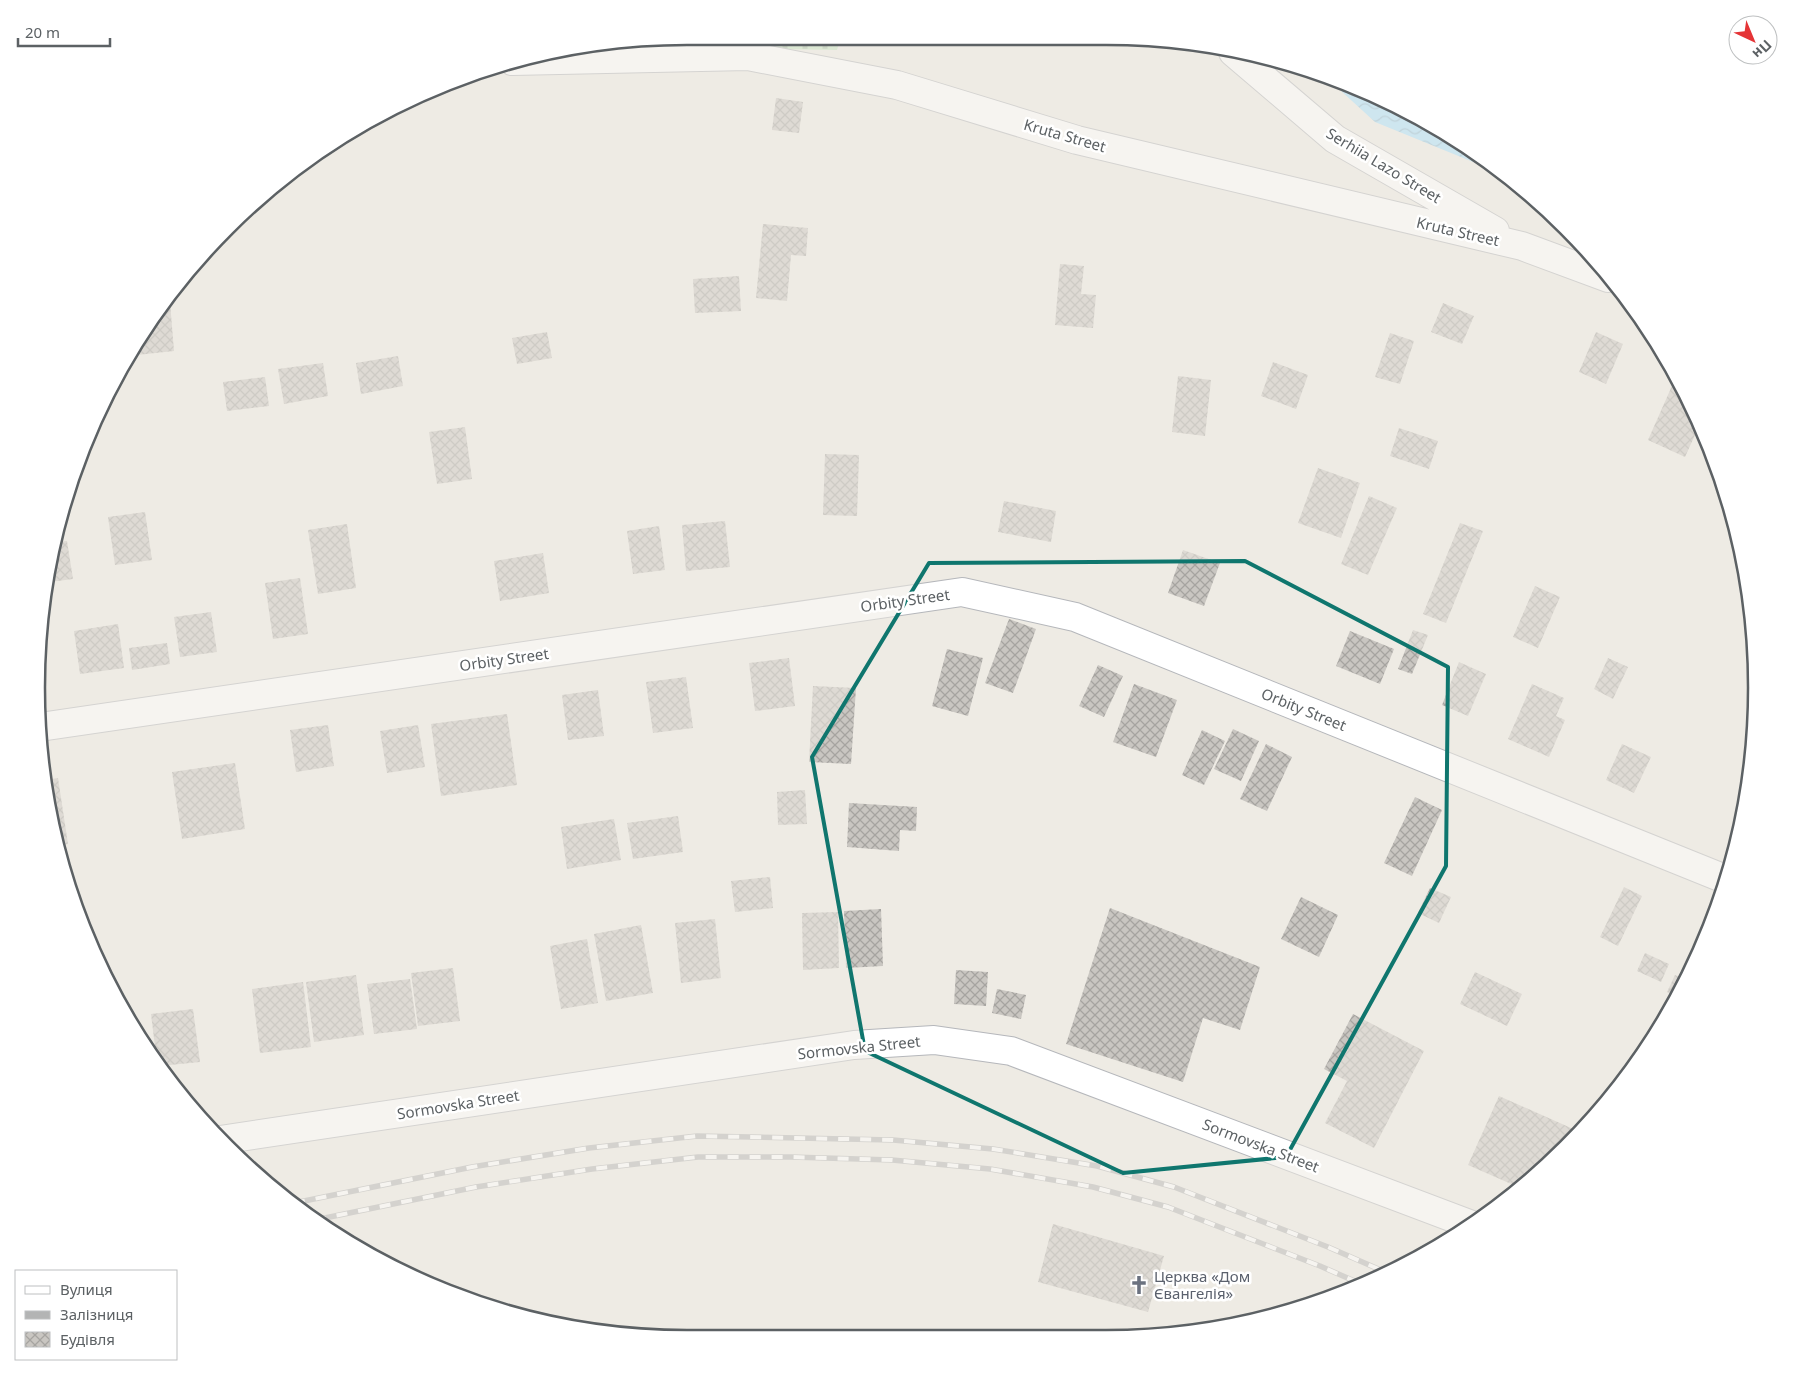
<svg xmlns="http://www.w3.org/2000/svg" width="1793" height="1375" font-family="'Noto Sans',sans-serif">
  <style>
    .cemetery { fill: url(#cemetery-stones) }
    .water { fill: url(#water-waves) }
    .building { fill: url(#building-cross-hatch) }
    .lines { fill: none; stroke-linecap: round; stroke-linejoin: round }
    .street-casing { stroke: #b5b7bb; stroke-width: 30 }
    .street { stroke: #fff; stroke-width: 28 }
    .rail-casing { stroke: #b3b4b4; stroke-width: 5.5 }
    .rail { stroke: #fff; stroke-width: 4; stroke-dasharray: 11; stroke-linecap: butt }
    .marked { fill: none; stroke: #0f766e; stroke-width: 4; stroke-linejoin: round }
    .labels { text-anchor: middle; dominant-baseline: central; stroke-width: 5; stroke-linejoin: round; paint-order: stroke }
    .street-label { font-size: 15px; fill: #5c6164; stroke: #fff }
    .worship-label { font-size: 15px; fill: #5b616d; stroke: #fff; text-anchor: start }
    .rim { fill: none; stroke: #5c6164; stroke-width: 2.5 }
  </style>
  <defs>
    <pattern id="cemetery-stones" width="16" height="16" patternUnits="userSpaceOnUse" patternTransform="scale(1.25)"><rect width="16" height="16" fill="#c5e5c1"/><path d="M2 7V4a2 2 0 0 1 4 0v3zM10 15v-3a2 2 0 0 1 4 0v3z" fill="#a3bda0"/></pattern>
    <pattern id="water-waves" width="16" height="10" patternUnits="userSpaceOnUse" patternTransform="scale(1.25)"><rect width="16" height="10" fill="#a6dffd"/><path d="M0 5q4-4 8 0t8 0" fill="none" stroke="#8ab8d0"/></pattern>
    <pattern id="building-cross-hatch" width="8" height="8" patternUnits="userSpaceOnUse" patternTransform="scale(1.25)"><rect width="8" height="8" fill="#c9c6c1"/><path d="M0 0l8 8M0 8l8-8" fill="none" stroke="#a6a4a0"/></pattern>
  </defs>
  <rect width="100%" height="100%" fill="#eeebe4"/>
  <path class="cemetery" d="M688 36 841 37 837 50 610 46Z"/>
  <path class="water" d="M1328 79 1394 104 1502 171 1510 177 1375 122Z"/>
  <path class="building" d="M776 98 803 102 799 133 772 130Z
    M763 224 808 228 806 256 791 255 787 301 756 298Z
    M1060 264 1084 266 1081 294 1096 295 1093 328 1055 325Z
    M739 276 741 311 695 313 693 279Z
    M170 302 174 351 137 355 136 345Z
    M1443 303 1474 316 1462 344 1431 332Z
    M547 332 552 358 517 364 512 338Z
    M1596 332 1623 344 1606 384 1579 372Z
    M1390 333 1414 341 1400 384 1375 377Z
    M398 356 403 386 361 394 356 363Z
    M1273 362 1308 375 1296 409 1261 396Z
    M323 363 328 396 284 404 278 369Z
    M1178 376 1211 380 1205 436 1172 432Z
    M265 377 269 406 227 411 223 382Z
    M1675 379 1700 424 1685 457 1648 440Z
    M465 427 472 479 437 484 429 432Z
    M1399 428 1438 441 1429 469 1390 456Z
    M825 454 859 455 857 516 823 515Z
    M1318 468 1360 483 1341 538 1298 523Z
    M1369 496 1397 508 1368 575 1341 564Z
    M1004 501 1056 511 1051 542 998 532Z
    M145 512 152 560 115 565 108 517Z
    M725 521 730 567 686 571 682 525Z
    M1460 523 1483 531 1446 623 1423 614Z
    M347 524 356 588 318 594 308 530Z
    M659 526 665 570 633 574 627 531Z
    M67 541 73 579 50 582 55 542Z
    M1183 550 1220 563 1204 606 1168 593Z
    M543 553 549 593 500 601 494 561Z
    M300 578 308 634 273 639 265 583Z
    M1535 586 1560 597 1538 648 1513 637Z
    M211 612 217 652 180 657 174 617Z
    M1009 619 1036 629 1013 693 985 683Z
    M118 624 124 668 80 674 74 631Z
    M1413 630 1428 635 1412 674 1398 669Z
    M1350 631 1394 649 1380 684 1336 666Z
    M167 643 170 664 132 670 129 648Z
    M947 649 983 658 968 716 932 706Z
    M789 658 795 706 755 711 749 663Z
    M1608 658 1628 667 1613 699 1594 689Z
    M1459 662 1486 674 1468 716 1442 705Z
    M1098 665 1123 676 1104 717 1079 706Z
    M686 677 693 728 653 733 646 682Z
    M1134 684 1177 700 1156 757 1113 742Z
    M1532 684 1564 698 1556 716 1565 720 1549 757 1508 739Z
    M813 686 856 688 851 764 809 762Z
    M598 690 604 736 568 740 562 695Z
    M507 714 517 785 441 796 431 724Z
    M328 725 334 766 296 772 290 730Z
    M418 725 425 767 387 773 380 731Z
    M1233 729 1259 741 1241 781 1214 769Z
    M1202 730 1225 741 1204 785 1182 775Z
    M1266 744 1292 757 1267 811 1240 799Z
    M1622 744 1651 757 1634 793 1606 780Z
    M235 763 245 829 182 839 172 772Z
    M58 778 68 844 57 846 49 814 45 780Z
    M805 790 807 824 778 825 777 792Z
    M1415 797 1442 810 1412 876 1384 863Z
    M849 803 917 807 916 831 900 830 899 851 847 847Z
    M678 816 683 852 633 859 627 823Z
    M614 819 621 860 567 869 561 827Z
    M770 877 773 908 735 912 731 881Z
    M1624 887 1642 896 1618 946 1600 937Z
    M1430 888 1451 897 1439 923 1418 913Z
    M1301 897 1338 915 1319 957 1281 939Z
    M1110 908 1260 967 1240 1030 1203 1018 1183 1082 1066 1044Z
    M881 909 883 966 846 968 844 911Z
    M838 912 839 968 803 970 802 913Z
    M715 919 721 978 681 983 675 923Z
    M641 925 653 993 606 1001 594 934Z
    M587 939 598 1003 561 1009 550 946Z
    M1645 953 1669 964 1661 982 1637 971Z
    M453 968 460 1021 418 1026 411 973Z
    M956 970 988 972 986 1006 954 1004Z
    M1475 972 1522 994 1507 1026 1460 1004Z
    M356 975 364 1035 314 1042 306 982Z
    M1675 975 1685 979 1676 996 1667 992Z
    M410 979 417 1029 374 1034 367 984Z
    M303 982 311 1047 260 1053 252 989Z
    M997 989 1026 995 1021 1019 992 1013Z
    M193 1009 200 1062 160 1066 157 1063 151 1014Z
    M1353 1014 1424 1051 1374 1148 1325 1123 1347 1081 1324 1069Z
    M1499 1096 1580 1132 1566 1148 1518 1187 1468 1165Z
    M1053 1224 1164 1256 1148 1312 1038 1282Z"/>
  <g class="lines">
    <g class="street-casing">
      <path id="street" d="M1233 52 1335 139 1495 231
        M512 61 748 56 897 85 1077 140 1522 246 1608 278
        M40 727 962 592 1075 617 1725 879
        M220 1140 854 1045 934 1040 1011 1051 1472 1225"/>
    </g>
    <use href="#street" class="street"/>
    <g class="rail-casing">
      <path id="rail" d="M294 1203 472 1167 589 1148 697 1136 893 1140 993 1149 1097 1166 1174 1187 1328 1247 1383 1271
        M315 1220 476 1187 592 1169 698 1157H791L892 1160 990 1169 1093 1187 1168 1207 1320 1266 1359 1283"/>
    </g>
    <use href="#rail" class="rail"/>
  </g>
  <path d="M0 0H1793V1375H0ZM1245 561 1448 667 1446 866 1286 1157 1123 1173 865 1051 812 757 929 563Z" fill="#eeebe4" fill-opacity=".55" fill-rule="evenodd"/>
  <path class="marked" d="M1245 561 1448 667 1446 866 1286 1157 1123 1173 865 1051 812 757 929 563Z"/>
  <defs>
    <g id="church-bare" transform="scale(1.5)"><path d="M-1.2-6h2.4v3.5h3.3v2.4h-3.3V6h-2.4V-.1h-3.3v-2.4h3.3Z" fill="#6b7280" stroke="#fff" stroke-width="2.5" paint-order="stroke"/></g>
  </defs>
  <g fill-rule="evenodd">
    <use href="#church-bare" x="1139" y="1285"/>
  </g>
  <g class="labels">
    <g class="street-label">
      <text transform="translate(1065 135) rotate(16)">Kruta Street</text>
      <text transform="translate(1384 165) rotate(31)">Serhiia Lazo Street</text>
      <text transform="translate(1458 231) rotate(13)">Kruta Street</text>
      <text transform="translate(905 600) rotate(-8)">Orbity Street</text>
      <text transform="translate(504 659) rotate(-8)">Orbity Street</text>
      <text transform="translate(1304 709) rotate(22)">Orbity Street</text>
      <text transform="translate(859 1047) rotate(-6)">Sormovska Street</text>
      <text transform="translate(458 1104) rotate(-9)">Sormovska Street</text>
      <text transform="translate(1261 1145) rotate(21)">Sormovska Street</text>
    </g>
    <g class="worship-label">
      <text x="1154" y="1276">Церква «Дом<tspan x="1154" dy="17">Євангелія»</tspan></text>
    </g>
  </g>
  <path d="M0 0H1793V1375H0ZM687 45H1106A642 642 0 0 1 1748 687V688A642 642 0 0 1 1106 1330H687A642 642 0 0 1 45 688V687A642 642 0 0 1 687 45Z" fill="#fff" fill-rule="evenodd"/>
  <path class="rim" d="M687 45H1106A642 642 0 0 1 1748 687V688A642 642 0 0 1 1106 1330H687A642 642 0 0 1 45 688V687A642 642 0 0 1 687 45Z"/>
  <rect x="15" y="1270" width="162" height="90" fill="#ffffff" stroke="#bec0c1"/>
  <rect x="25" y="1286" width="25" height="8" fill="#ffffff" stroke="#bec0c1"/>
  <text x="60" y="1295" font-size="15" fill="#5c6164">Вулиця</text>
  <rect x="25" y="1311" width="25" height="8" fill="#b3b4b4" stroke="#bec0c1"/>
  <text x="60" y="1320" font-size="15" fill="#5c6164">Залізниця</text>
  <rect x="25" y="1332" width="25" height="15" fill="url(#building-cross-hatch)" stroke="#bec0c1"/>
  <text x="60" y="1345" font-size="15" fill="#5c6164">Будівля</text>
  <g transform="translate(1753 40) rotate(136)"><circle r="24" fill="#ffffff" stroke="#bec0c1"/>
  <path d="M0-4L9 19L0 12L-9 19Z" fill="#e53436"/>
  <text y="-8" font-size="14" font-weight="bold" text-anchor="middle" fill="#5c6164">Пн</text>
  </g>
  <path d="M18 38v8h92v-8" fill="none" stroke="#5c6164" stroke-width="2.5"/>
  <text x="25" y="38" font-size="15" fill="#5c6164" stroke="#ffffff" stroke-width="4" paint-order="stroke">20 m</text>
</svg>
